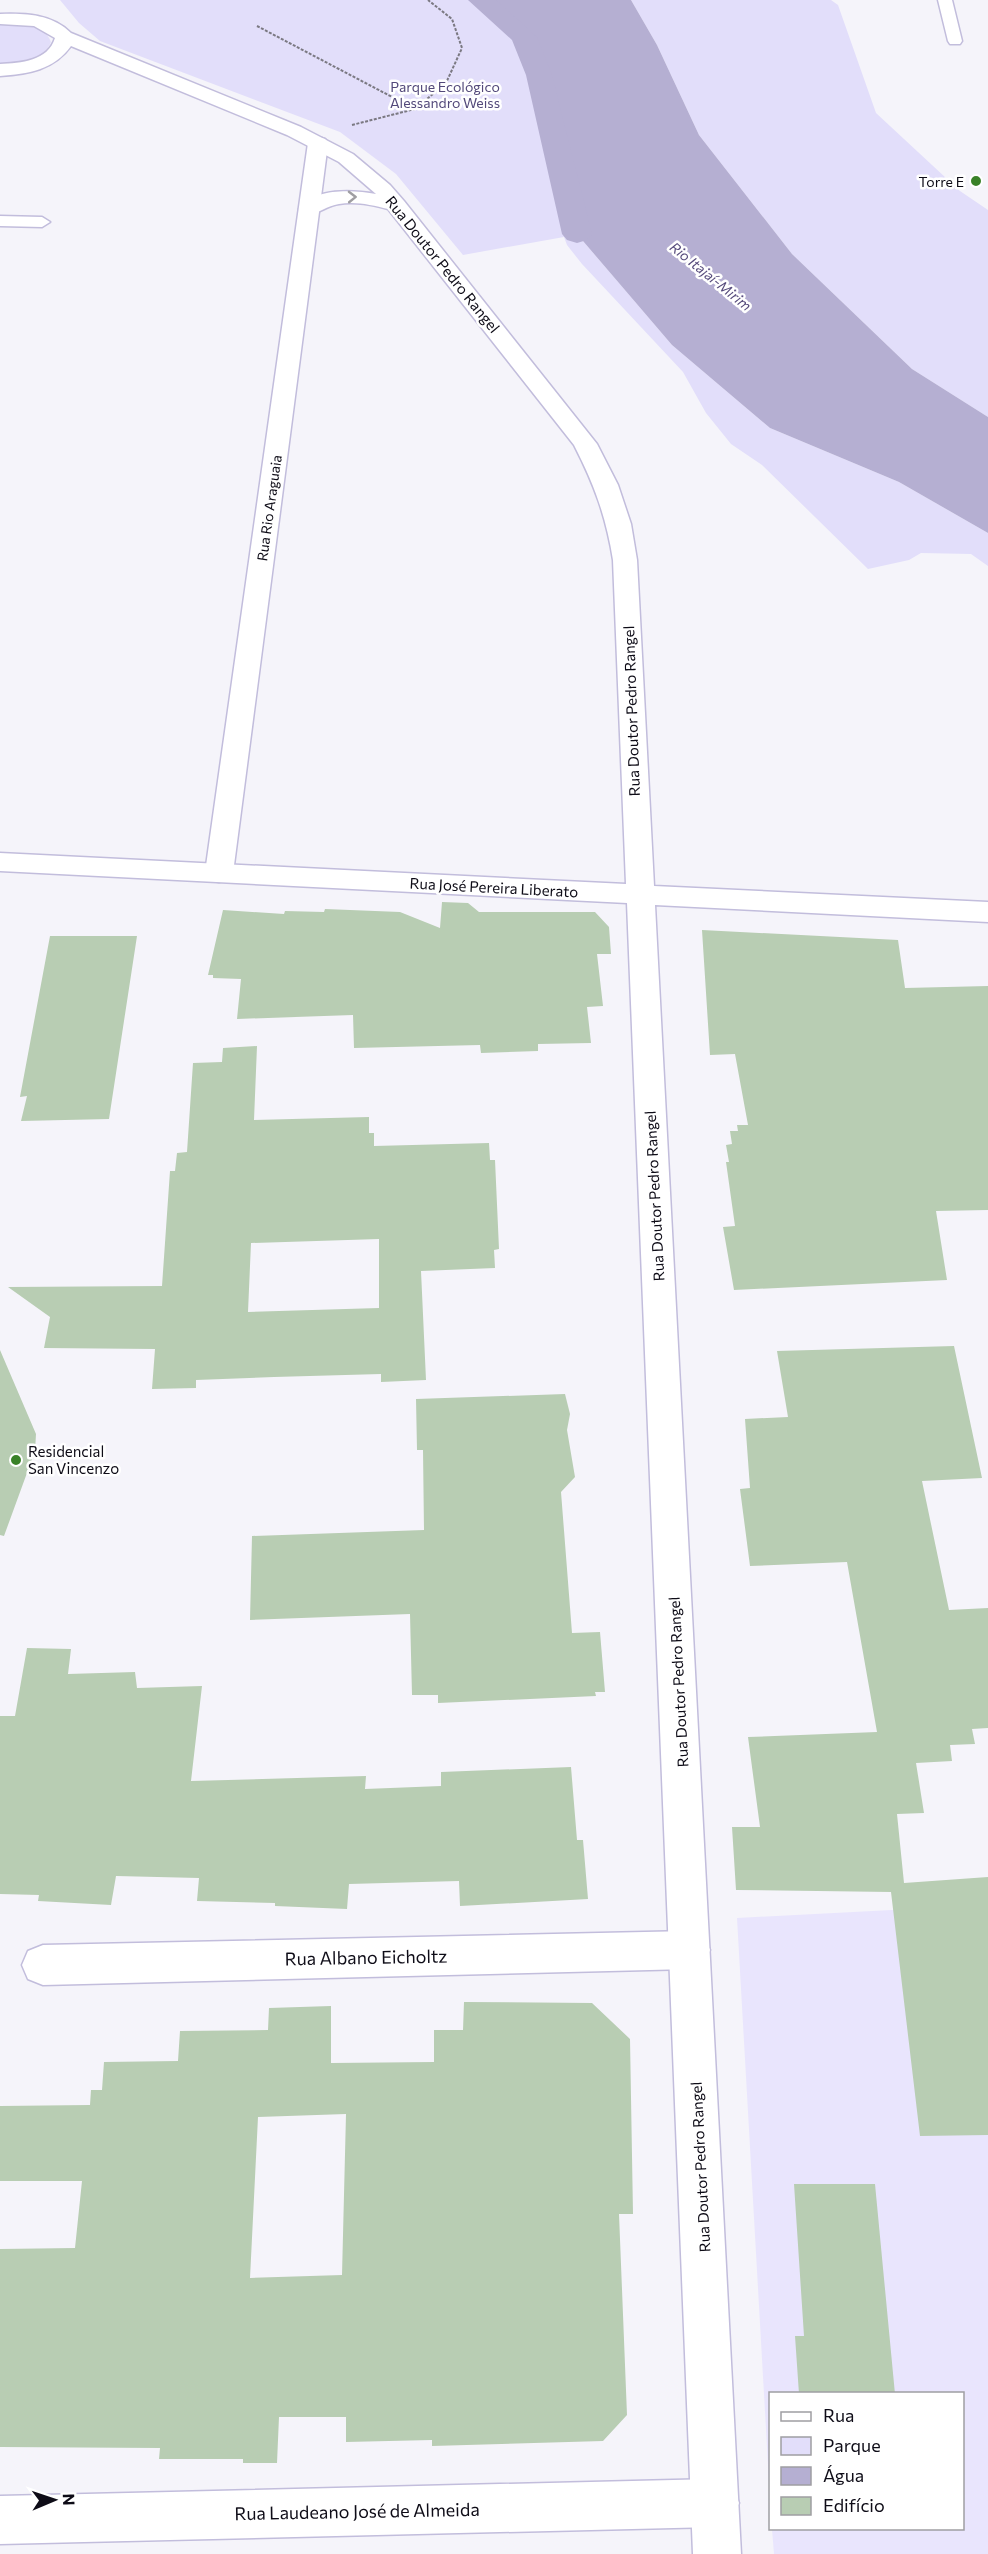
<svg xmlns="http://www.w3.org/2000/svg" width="988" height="2554" font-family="Commissioner,sans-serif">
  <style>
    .built { fill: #e9e5fd }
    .green { fill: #e2defa }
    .water { fill: #b5afd2 }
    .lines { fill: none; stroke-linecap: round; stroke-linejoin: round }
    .canal { fill: #b5afd2; fill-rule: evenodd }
    .building { fill: #b8cdb3; fill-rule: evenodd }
    .lane-casing { stroke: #c2bddc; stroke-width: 3 }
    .street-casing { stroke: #c2bddc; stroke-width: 3 }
    .secondary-casing { stroke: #c2bddc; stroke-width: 3 }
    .path { stroke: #7b7982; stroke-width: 2; stroke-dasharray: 3 1.5; stroke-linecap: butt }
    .lane { fill: #fff; fill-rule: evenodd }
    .street { fill: #fff; fill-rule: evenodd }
    .secondary { fill: #fff; fill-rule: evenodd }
    .oneway { stroke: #9f9ea2 }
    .poi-dot { fill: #398128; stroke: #fff; stroke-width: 2 }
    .labels { text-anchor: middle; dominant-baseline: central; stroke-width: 5; stroke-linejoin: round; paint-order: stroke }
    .far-park-label { font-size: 14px; fill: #53497a; stroke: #fff }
    .far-poi-label { font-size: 14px; fill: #0e0c17; stroke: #fff; text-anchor: end }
    .far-water-label { font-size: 14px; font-style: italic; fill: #554a7b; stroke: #fff }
    .far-street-label { font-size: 14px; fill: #0e0c17; stroke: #fff }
    .street-label { font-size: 15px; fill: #0e0c17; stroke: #fff }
    .poi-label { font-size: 15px; fill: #0e0c17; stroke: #fff; text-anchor: start }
    .near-street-label { font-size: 18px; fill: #0e0c17; stroke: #fff }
  </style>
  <rect width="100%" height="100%" fill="#f5f4fa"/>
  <path class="built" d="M988 1905V2554H774L772 2529 962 2528V2394H770V2500L737 1918Z"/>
  <path class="green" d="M60 0H481L524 37 539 75 577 234 672 345 770 428 899 482 988 533V566L971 554 921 553 909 560 868 569 762 465 731 444 706 413 683 372 582 264 567 245 564 237 463 255 396 174 340 132 100 41 79 23Z
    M631 0H831L838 5 876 113 960 191 988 210V417L912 369 792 254 699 135 657 45Z
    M0 24C18 25 44 22 51 42 43 61 18 64 0 65Z"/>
  <path class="water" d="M481 0H631L657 45 699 135 792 254 912 369 988 417V533L899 482 770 428 672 345 577 234 539 75 524 37Z"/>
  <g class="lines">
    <path class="canal" d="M468 0H496L537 37 552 75 592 234 587 240 577 243 567 240 562 234 526 75 512 40Z"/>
  </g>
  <path class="building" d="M442 902 468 903 479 912H595L609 927 611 954H597L603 1006 587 1007 591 1043 538 1044V1051L481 1053 480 1045 354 1048 353 1015 237 1019 241 979 213 978V975H208L223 910 284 914 285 911 324 912 325 909 400 912 440 928Z
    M702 930 898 940 905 988 988 986V1210L936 1211 947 1280 734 1290 723 1227 735 1226 726 1162H729L726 1145 732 1144 730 1131H738L737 1125H748L735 1054 710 1055Z
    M50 936H137L109 1119 21 1121 27 1096 20 1097Z
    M257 1046 254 1120 369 1117V1133H374V1146L489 1143 490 1160H495L499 1249 494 1250 495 1268 421 1271 426 1380 381 1382V1374L274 1377 196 1380V1388L152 1389 155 1349 44 1348 50 1317 8 1287 162 1286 170 1171H175L177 1153 187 1152 193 1063 222 1062 223 1048ZM379 1239V1308L248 1312 251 1243Z
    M954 1346 982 1478 922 1481 949 1610 988 1608V1728L972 1729 975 1744 950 1745 952 1761 916 1763 924 1813 897 1814 904 1883 988 1877V2135L920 2136 891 1892 736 1890 732 1827H760L748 1737 877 1732 847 1562 750 1566 740 1489 750 1488 745 1419 788 1417 777 1351Z
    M0 1350 36 1434 35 1451 4 1536 0 1535Z
    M565 1394 570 1414 567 1430 575 1477 561 1492 572 1633 600 1632 605 1692H595L596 1696 438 1703V1695H412L410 1614 250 1620 252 1536 424 1530 423 1450H417L416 1399Z
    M27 1648 71 1649 68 1674 135 1672 137 1688 202 1686 191 1781 366 1776 365 1789 441 1786V1772L571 1767 577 1840H583L588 1899 460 1906 459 1881 349 1884 347 1909 275 1906V1903L197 1901 199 1878 116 1876 111 1905 38 1901 39 1895 0 1894V1716H15Z
    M464 2002 592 2003 630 2039 633 2214H619L627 2415 603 2441 432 2446V2440L346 2442V2417H279L277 2463H243V2459H159L160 2448 0 2447V2249L75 2248 82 2181H0V2106L90 2105 91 2090H102L104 2062 178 2061 180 2031 268 2030 269 2008 331 2006V2063L434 2062V2030H463ZM346 2114 342 2275 250 2278 258 2117Z
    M794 2184H875L895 2394H799L795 2336H804Z"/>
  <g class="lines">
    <g class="lane-casing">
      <path id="lane" d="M938 0H952L962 41 960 44H950L948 41Z
        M0 216 42 217 50 222 42 227 0 226Z"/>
    </g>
    <g class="street-casing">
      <path id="street" d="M318 137 325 139 328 143 233 873 229 880 219 882 209 880 205 873 308 143 311 139Z
        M690 1931 704 1936 710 1950 704 1964 690 1969 43 1985 28 1979 22 1965 28 1951 43 1945Z
        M715 2479 732 2486 739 2503 732 2520 715 2527 0 2544V2496Z"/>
    </g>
    <g class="secondary-casing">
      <path id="secondary" d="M0 14C25 13 52 14 71 33L301 127 353 154 390 185 404 201 597 444 618 485 631 524 637 560 654 886 988 902V922L655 905 741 2554H693L627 903 0 871V853L626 884 613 560C606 516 594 484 574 445L388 209C372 205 355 201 339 204 325 206 316 217 302 213L299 209C314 187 354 190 376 194L339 162 287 135 71 46C54 70 28 74 0 76V64C21 63 48 61 55 38L34 26 0 24Z"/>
    </g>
    <path class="path" d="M257 26 415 109
      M352 125 415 109 446 83 462 48 452 19 428 0"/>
    <use href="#lane" class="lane"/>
    <use href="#street" class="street"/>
    <use href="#secondary" class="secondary"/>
  </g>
  <defs><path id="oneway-chevron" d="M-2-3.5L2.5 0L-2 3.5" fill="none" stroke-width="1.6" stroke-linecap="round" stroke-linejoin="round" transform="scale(1.5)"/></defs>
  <use class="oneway" href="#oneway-chevron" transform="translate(352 197) rotate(-1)"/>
  <g class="poi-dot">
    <circle cx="976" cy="181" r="6"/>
    <circle cx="16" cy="1460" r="6"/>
  </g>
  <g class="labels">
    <g class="far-park-label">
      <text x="445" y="86">Parque Ecológico<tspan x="445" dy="16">Alessandro Weiss</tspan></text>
    </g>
    <g class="far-poi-label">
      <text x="964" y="181">Torre E</text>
    </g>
    <g class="far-water-label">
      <text transform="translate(711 276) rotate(39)">Rio Itajaí-Mirim</text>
    </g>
    <g class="far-street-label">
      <text transform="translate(269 508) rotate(-82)">Rua Rio Araguaia</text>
    </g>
    <g class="street-label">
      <text transform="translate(443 264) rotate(51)">Rua Doutor Pedro Rangel</text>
      <text transform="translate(631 711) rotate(-92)">Rua Doutor Pedro Rangel</text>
      <text transform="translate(494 887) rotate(3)">Rua José Pereira Liberato</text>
      <text transform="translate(654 1196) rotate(-93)">Rua Doutor Pedro Rangel</text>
      <text transform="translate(678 1682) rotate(-93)">Rua Doutor Pedro Rangel</text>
      <text transform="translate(700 2167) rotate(-93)">Rua Doutor Pedro Rangel</text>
    </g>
    <g class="poi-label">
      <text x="28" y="1451">Residencial<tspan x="28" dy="17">San Vincenzo</tspan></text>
    </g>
    <g class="near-street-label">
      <text transform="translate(366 1957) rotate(-1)">Rua Albano Eicholtz</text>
      <text transform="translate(357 2511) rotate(-1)">Rua Laudeano José de Almeida</text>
    </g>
  </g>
  <rect x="769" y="2392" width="195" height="138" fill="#ffffff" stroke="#9f9ea2" stroke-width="1.5"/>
  <rect x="781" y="2412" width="30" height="9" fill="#ffffff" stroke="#9f9ea2" stroke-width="1.5"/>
  <text x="823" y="2422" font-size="18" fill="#0e0c17">Rua</text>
  <rect x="781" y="2437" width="30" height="18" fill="#e2defa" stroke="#9f9ea2" stroke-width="1.5"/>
  <text x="823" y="2452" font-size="18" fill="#0e0c17">Parque</text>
  <rect x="781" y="2467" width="30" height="18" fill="#b5afd2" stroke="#9f9ea2" stroke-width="1.5"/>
  <text x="823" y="2482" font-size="18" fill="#0e0c17">Água</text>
  <rect x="781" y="2497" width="30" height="18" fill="#b8cdb3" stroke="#9f9ea2" stroke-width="1.5"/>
  <text x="823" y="2512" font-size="18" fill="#0e0c17">Edifício</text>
  <g transform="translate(54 2500) rotate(88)" stroke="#ffffff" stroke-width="4.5" paint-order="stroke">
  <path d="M0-4.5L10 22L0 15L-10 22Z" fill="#0e0c17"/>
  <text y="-9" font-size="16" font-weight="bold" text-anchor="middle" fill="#0e0c17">N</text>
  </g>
</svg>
